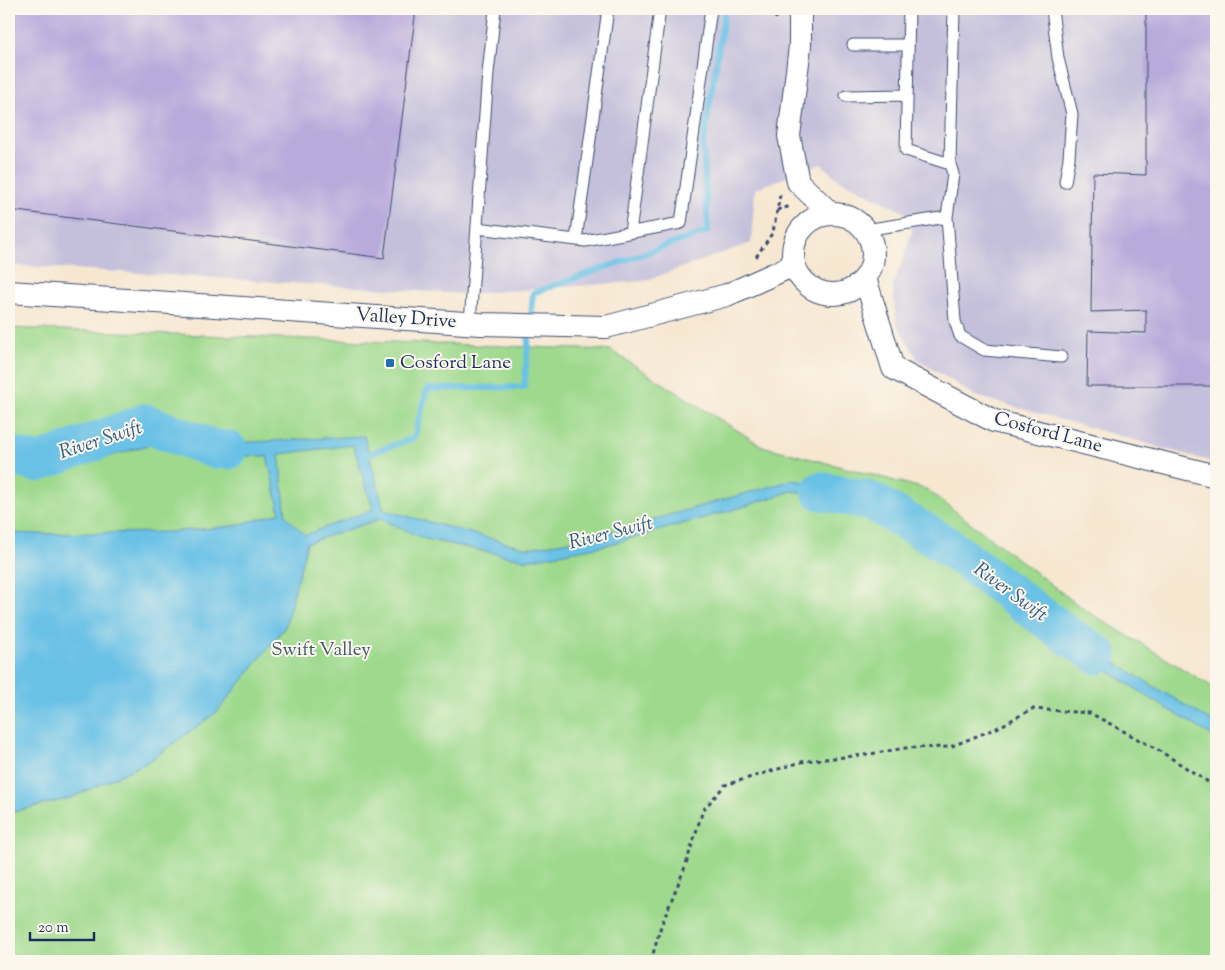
<svg xmlns="http://www.w3.org/2000/svg" width="1225" height="970" font-family="'Sorts Mill Goudy',serif">
  <style>
    .industrial { fill: #c4c0db }
    .green { fill: #9ed98d; stroke: #5c8476 }
    .water { fill: #69c1e6; stroke: #4278a2; fill-rule: evenodd }
    .lines { fill: none; stroke-linecap: round; stroke-linejoin: round }
    .stream { stroke: #69c1e6; stroke-width: 6 }
    .river { stroke: #69c1e6; stroke-width: 39 }
    .building { fill: #b8aadb }
    .lane-casing { stroke: #3c4b6f; stroke-width: 13 }
    .street-casing { stroke: #3c4b6f; stroke-width: 24 }
    .path { stroke: #3c4b6f; stroke-width: 3; stroke-dasharray: 4 4; stroke-linecap: butt }
    .lane { stroke: #fff; stroke-width: 11 }
    .street { stroke: #fff; stroke-width: 22 }
    .poi-dot { fill: #1f6fb2; stroke: #fbf7ec; stroke-width: 2 }
    .labels { text-anchor: middle; dominant-baseline: central; stroke-width: 4; stroke-linejoin: round; paint-order: stroke }
    .street-label { font-size: 19px; fill: #1b2f5e; stroke: #fbf7ec }
    .poi-label { font-size: 19px; fill: #1b2f5e; stroke: #fbf7ec; text-anchor: start }
    .park-label { font-size: 19px; fill: #3c5a6a; stroke: #fbf7ec }
    .water-label { font-size: 20px; font-style: italic; fill: #325b87; stroke: #fbf7ec }
  </style>
  <rect width="100%" height="100%" fill="#fbf7ec"/>
  <filter id="ink" filterUnits="userSpaceOnUse"><feTurbulence type="fractalNoise" baseFrequency=".02" numOctaves="2"/><feDisplacementMap in="SourceGraphic" scale="10" xChannelSelector="R" yChannelSelector="G"/><feConvolveMatrix kernelMatrix="1 2 1 2 8 2 1 2 1" color-interpolation-filters="sRGB"/></filter>
  <filter id="wash" filterUnits="userSpaceOnUse"><feTurbulence type="fractalNoise" baseFrequency=".0096" numOctaves="4" result="noise"/><feDisplacementMap in="SourceGraphic" scale="20" xChannelSelector="R" yChannelSelector="G"/><feGaussianBlur stdDeviation="1.12" result="paint"/><feColorMatrix in="noise" values="0 0 0 0 0 0 0 0 0 0 0 0 0 0 0 0 0 1.4 0 .05"/><feComposite in="paint" operator="in"/></filter>
  <g filter="url(#wash)">
    <rect width="100%" height="100%" fill="#f6e7d1"/>
    <path class="industrial" d="M9 9H1216V463L976 396 918 360 896 322 893 285 904 257 912 231 905 213 838 179 821 164 755 189 751 243 644 281 466 294 9 265Z"/>
    <path class="green" d="M9 328 610 350 762 446 926 489 1082 608 1216 689V961H9Z"/>
    <path class="water" d="M143 427 214 444 364 436 384 510 527 548 588 538 793 480 897 498 927 517 969 568 1028 610 1216 724V738L1153 700 1010 607 965 571 927 526 893 504 792 491 743 507 607 545 527 560 425 539 380 519 307 543 285 627 217 712 148 762 71 798 9 813V533L43 534 169 532 234 526 280 513 267 456H225L155 443 46 475 9 462V451L49 465ZM353 445 373 509 305 535 286 516 279 454Z"/>
    <g class="lines">
      <path class="stream" d="M363 456 414 438 427 389 524 387 533 293 708 231 703 145 724 15"/>
      <path class="river" d="M9 455 37 463 145 423 214 449 228 450
        M821 491 871 501 940 541 1066 634 1098 655"/>
    </g>
    <g id="blocks">
      <path class="building" d="M9 9H416L384 258 9 210Z
        M1146 9H1216V386H1087L1088 331 1146 333V310L1091 312 1093 173 1146 175Z"/>
    </g>
  </g>
  <g filter="url(#ink)">
    <use href="#blocks" fill-opacity="0" stroke="#3c4b6f" stroke-width="1"/>
    <g class="lines">
      <g class="lane-casing">
        <path id="lane" d="M909 9 906 150 950 164
          M954 9 950 164 953 174 947 217 955 321 960 336 984 350 1061 357
          M1052 9 1058 58 1072 114 1069 158 1065 182
          M853 45H908
          M846 96 907 95
          M477 228 585 241 681 223 711 9
          M865 230 947 217
          M630 233 660 9
          M576 240 608 9
          M470 323 488 73 495 9"/>
      </g>
      <g class="street-casing">
        <path id="street" d="M800 9V46L789 136 798 182 831 214
          M793 254a40 40 0 1 1 80 0a40 40 0 1 1-80 0Z
          M865 278 893 368 994 421 1216 476
          M9 292 480 324 606 327 727 295 794 265"/>
      </g>
      <path class="path" d="M776 9V19
        M777 210 791 206
        M756 257 773 232 780 195
        M651 961 661 926 685 867 703 810 725 785 805 761 864 755 905 748 950 747 999 727 1032 709 1090 713 1160 751 1216 787"/>
      <use href="#lane" class="lane"/>
      <use href="#street" class="street"/>
    </g>
  </g>
  <rect class="poi-dot" x="385" y="358" width="10" height="10" rx="2.5"/>
  <g class="labels">
    <g class="street-label">
      <text transform="translate(406 319) rotate(4)">Valley Drive</text>
      <text transform="translate(1048 433) rotate(15)">Cosford Lane</text>
    </g>
    <g class="poi-label">
      <text x="400" y="363">Cosford Lane</text>
    </g>
    <g class="park-label">
      <text x="321" y="650">Swift Valley</text>
    </g>
    <g class="water-label">
      <text transform="translate(101 441) rotate(-18)">River Swift</text>
      <text transform="translate(611 534) rotate(-14)">River Swift</text>
      <text transform="translate(1010 593) rotate(36)">River Swift</text>
    </g>
  </g>
  <rect width="1225" height="970" fill="none" stroke="#fbf7ec" stroke-width="30"/>
  <path d="M30 932v8h64v-8" fill="none" stroke="#1b2f5e" stroke-width="2.5"/>
  <text x="38" y="932" font-size="15" fill="#1b2f5e" stroke="#fbf7ec" stroke-width="4" paint-order="stroke">20 m</text>
</svg>
